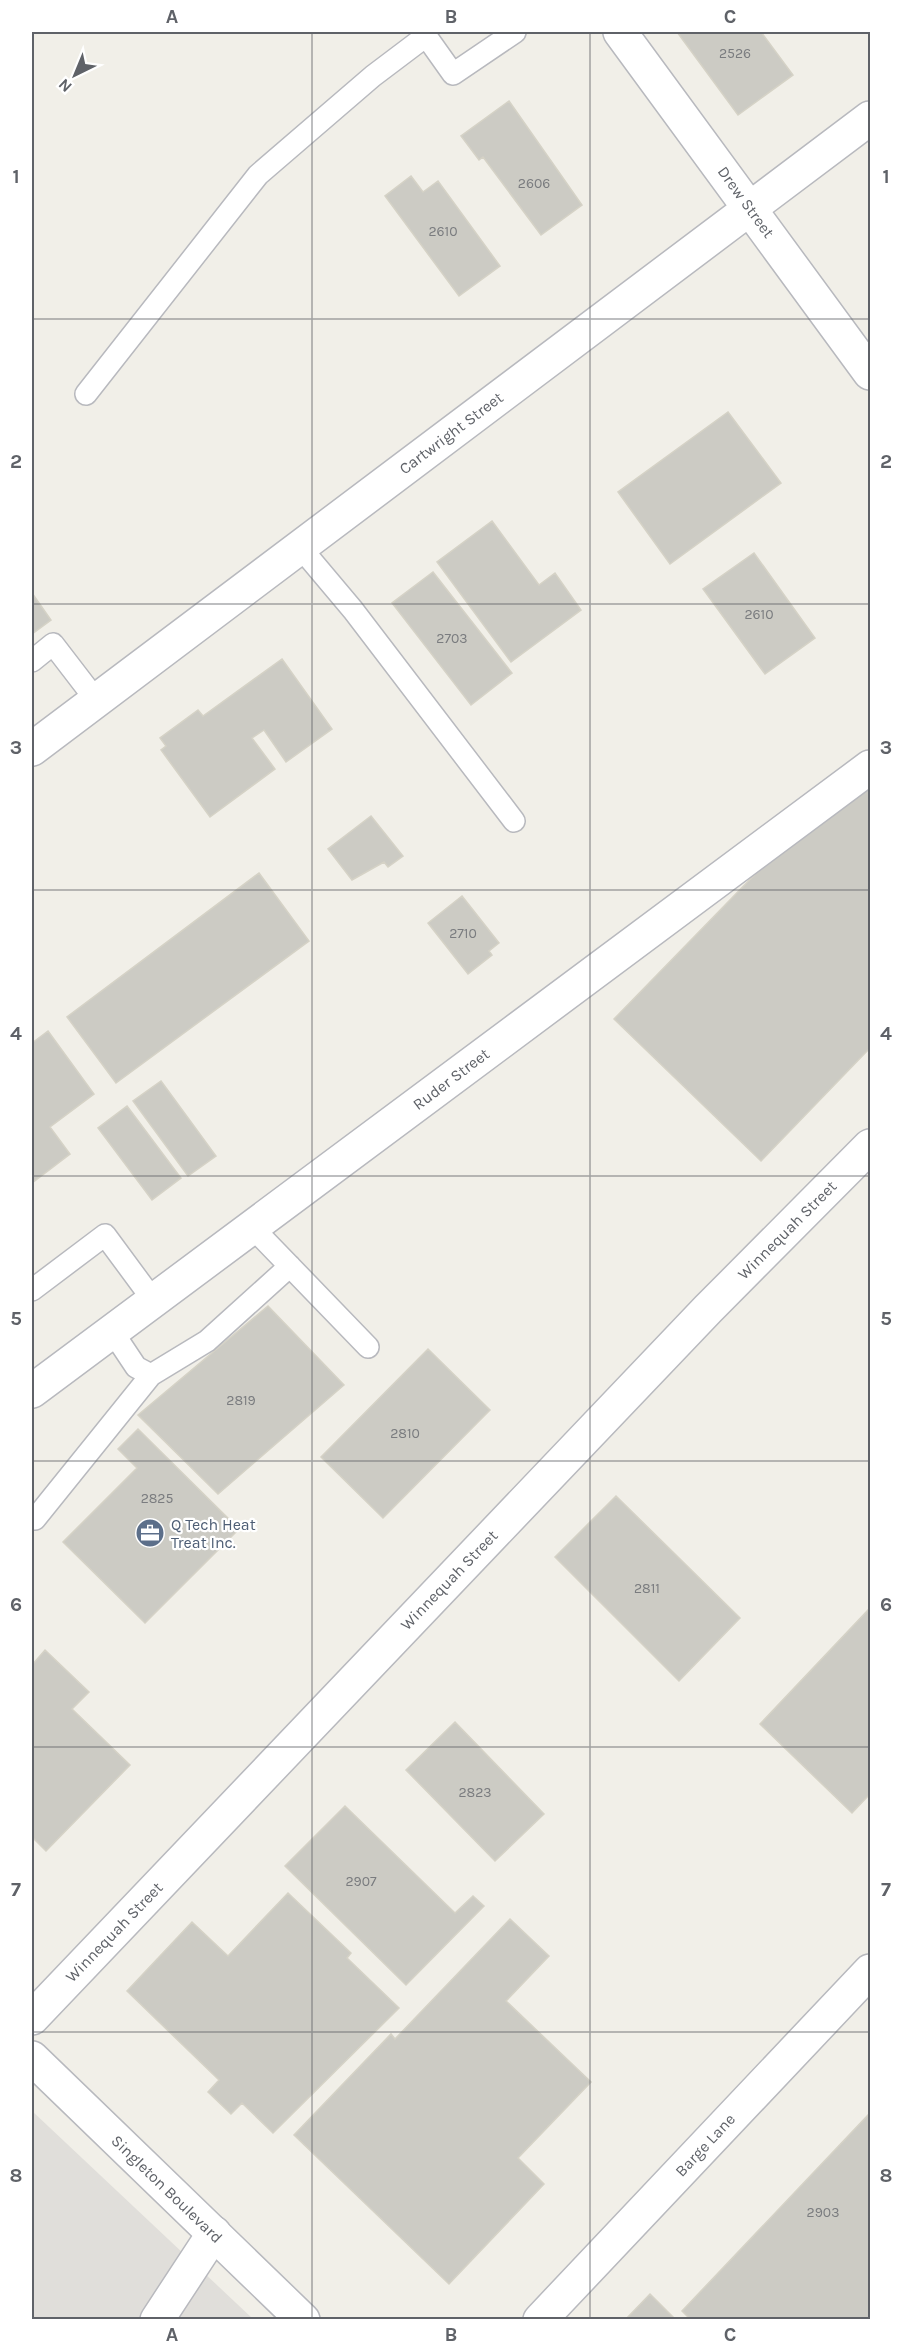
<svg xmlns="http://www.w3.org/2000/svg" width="902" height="2351" font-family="Karla,sans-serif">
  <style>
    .industrial { fill: #e0deda }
    .building { fill: #cccbc4; stroke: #d5d2c6; stroke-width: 1.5 }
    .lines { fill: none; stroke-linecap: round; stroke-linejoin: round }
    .service-casing { stroke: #b8b9be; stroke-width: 24 }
    .minor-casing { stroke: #b8b9be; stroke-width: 36 }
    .tertiary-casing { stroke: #b8b9be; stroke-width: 36 }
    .service { stroke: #fff; stroke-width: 21 }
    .minor { stroke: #fff; stroke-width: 33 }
    .tertiary { stroke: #fff; stroke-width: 33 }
    .grid { fill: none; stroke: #5f6268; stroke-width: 1.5; stroke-opacity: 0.55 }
    .labels { text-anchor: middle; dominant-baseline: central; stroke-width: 4.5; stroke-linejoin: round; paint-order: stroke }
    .number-label { font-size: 14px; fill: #7a7c7f }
    .street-label { font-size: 16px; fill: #5f6268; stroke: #fff }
    .service-label { font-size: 16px; fill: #4e5e75; stroke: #fff; text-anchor: start }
    .neatline { fill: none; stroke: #5f6268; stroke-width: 2 }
    .grid-label { font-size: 20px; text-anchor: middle; font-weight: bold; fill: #5f6268 }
  </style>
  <rect width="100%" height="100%" fill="#f1efe8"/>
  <path class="industrial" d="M32 2111 253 2319H32Z"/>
  <path class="building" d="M677 32H761L793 75 738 115Z
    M509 101 582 205 541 235 483 157 479 160 461 136Z
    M411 176 423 192 438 181 500 266 459 296 385 196Z
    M728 412 781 483 670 564 618 492Z
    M492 521 539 585 555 573 581 610 511 662 437 562Z
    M754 553 815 638 765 674 703 589Z
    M433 572 512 673 471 705 392 603Z
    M32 593 51 620 32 634Z
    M282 659 332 729 286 762 264 730 252 738 275 769 210 817 161 750 166 746 160 738 198 710 203 716Z
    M870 782V1048L761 1161 614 1019 763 866Z
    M371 816 403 856 388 867 384 862 352 880 328 849Z
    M259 873 309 941 116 1083 67 1017Z
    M462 896 499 943 489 951 492 955 468 974 428 923Z
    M48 1031 94 1094 50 1127 70 1154 32 1183V1043Z
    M161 1081 216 1156 188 1176 133 1101Z
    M127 1106 181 1178 152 1200 98 1128Z
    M268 1306 344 1385 218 1494 138 1415Z
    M428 1349 490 1410 383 1518 321 1457Z
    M138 1429 239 1529 145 1623 63 1542 137 1468 118 1449Z
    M616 1496 740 1618 679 1681 555 1557Z
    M870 1608V1794L852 1813 760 1724Z
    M45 1650 89 1692 72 1709 130 1765 46 1851 32 1837V1665Z
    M455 1722 544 1814 495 1861 406 1770Z
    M345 1806 455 1913 473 1896 484 1906 406 1985 285 1866Z
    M288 1893 351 1953 347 1958 399 2008 273 2133 242 2103 231 2114 208 2092 219 2080 127 1991 192 1922 228 1956Z
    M510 1919 549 1956 506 2001 591 2082 518 2158 544 2184 449 2284 294 2135 391 2034 395 2039Z
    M870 2113V2320H691L682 2311Z
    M650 2294 676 2320H625Z"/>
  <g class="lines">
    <g class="service-casing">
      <path id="service" d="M86 394 258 175 373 76 426 36 453 74 515 32
        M300 547 353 610 514 821
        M32 661 53 644 96 700
        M252 1227 368 1347
        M32 1290 105 1235 153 1300
        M112 1331 136 1367 151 1375 207 1341 290 1266
        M32 1519H35L151 1375"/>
    </g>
    <g class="minor-casing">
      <path id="minor" d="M620 32 870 373
        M32 749 870 118
        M32 1391 870 767
        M32 2018 708 1309 870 1146
        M157 2320 214 2233
        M540 2320 870 1971"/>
    </g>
    <g class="tertiary-casing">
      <path id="tertiary" d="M32 2058 303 2320"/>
    </g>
    <use href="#service" class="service"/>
    <use href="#minor" class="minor"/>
    <use href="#tertiary" class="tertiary"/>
  </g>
  <path class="grid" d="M312 32V2320M590 32V2320M32 319H870M32 604H870M32 890H870M32 1176H870M32 1461H870M32 1747H870M32 2032H870"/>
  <defs>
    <g id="office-disc" transform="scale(1.5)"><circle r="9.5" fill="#5c6f8a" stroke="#fff"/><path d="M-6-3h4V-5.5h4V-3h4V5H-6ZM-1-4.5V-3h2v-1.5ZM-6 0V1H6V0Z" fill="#fff"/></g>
  </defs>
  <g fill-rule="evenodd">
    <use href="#office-disc" x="150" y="1533"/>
  </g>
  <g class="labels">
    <g class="number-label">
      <text x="735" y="53">2526</text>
      <text x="534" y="183">2606</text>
      <text x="443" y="231">2610</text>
      <text x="759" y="614">2610</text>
      <text x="452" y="638">2703</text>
      <text x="463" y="933">2710</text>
      <text x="241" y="1400">2819</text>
      <text x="405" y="1433">2810</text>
      <text x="157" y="1498">2825</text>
      <text x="647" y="1588">2811</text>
      <text x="475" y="1792">2823</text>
      <text x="361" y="1881">2907</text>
      <text x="823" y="2212">2903</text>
    </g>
    <g class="street-label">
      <text transform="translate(746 202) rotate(54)">Drew Street</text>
      <text transform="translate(451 433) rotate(-37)">Cartwright Street</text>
      <text transform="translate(451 1079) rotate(-37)">Ruder Street</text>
      <text transform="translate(787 1230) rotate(-45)">Winnequah Street</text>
      <text transform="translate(449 1580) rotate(-46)">Winnequah Street</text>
      <text transform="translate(114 1932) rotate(-46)">Winnequah Street</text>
      <text transform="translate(705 2145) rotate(-47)">Barge Lane</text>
      <text transform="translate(167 2189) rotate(44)">Singleton Boulevard</text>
    </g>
    <g class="service-label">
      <text x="171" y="1524">Q Tech Heat<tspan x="171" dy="18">Treat Inc.</tspan></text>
    </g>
  </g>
  <rect width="902" height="2351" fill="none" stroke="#ffffff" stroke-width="66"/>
  <g transform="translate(75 75) rotate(223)" stroke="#ffffff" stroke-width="4.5" paint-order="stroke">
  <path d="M0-4.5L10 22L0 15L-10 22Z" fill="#5f6268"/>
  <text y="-9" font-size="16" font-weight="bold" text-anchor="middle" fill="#5f6268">N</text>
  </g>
  <rect x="33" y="33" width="836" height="2285" class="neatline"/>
  <g class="grid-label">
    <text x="172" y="23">A</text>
    <text x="451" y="23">B</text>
    <text x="730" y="23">C</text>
    <text x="16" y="183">1</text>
    <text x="886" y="183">1</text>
    <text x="16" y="468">2</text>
    <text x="886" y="468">2</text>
    <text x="16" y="754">3</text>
    <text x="886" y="754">3</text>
    <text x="16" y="1040">4</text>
    <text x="886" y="1040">4</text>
    <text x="16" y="1325">5</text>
    <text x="886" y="1325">5</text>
    <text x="16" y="1611">6</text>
    <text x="886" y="1611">6</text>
    <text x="16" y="1896">7</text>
    <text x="886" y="1896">7</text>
    <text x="16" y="2182">8</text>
    <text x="886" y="2182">8</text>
    <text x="172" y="2341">A</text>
    <text x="451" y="2341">B</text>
    <text x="730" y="2341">C</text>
  </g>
</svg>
